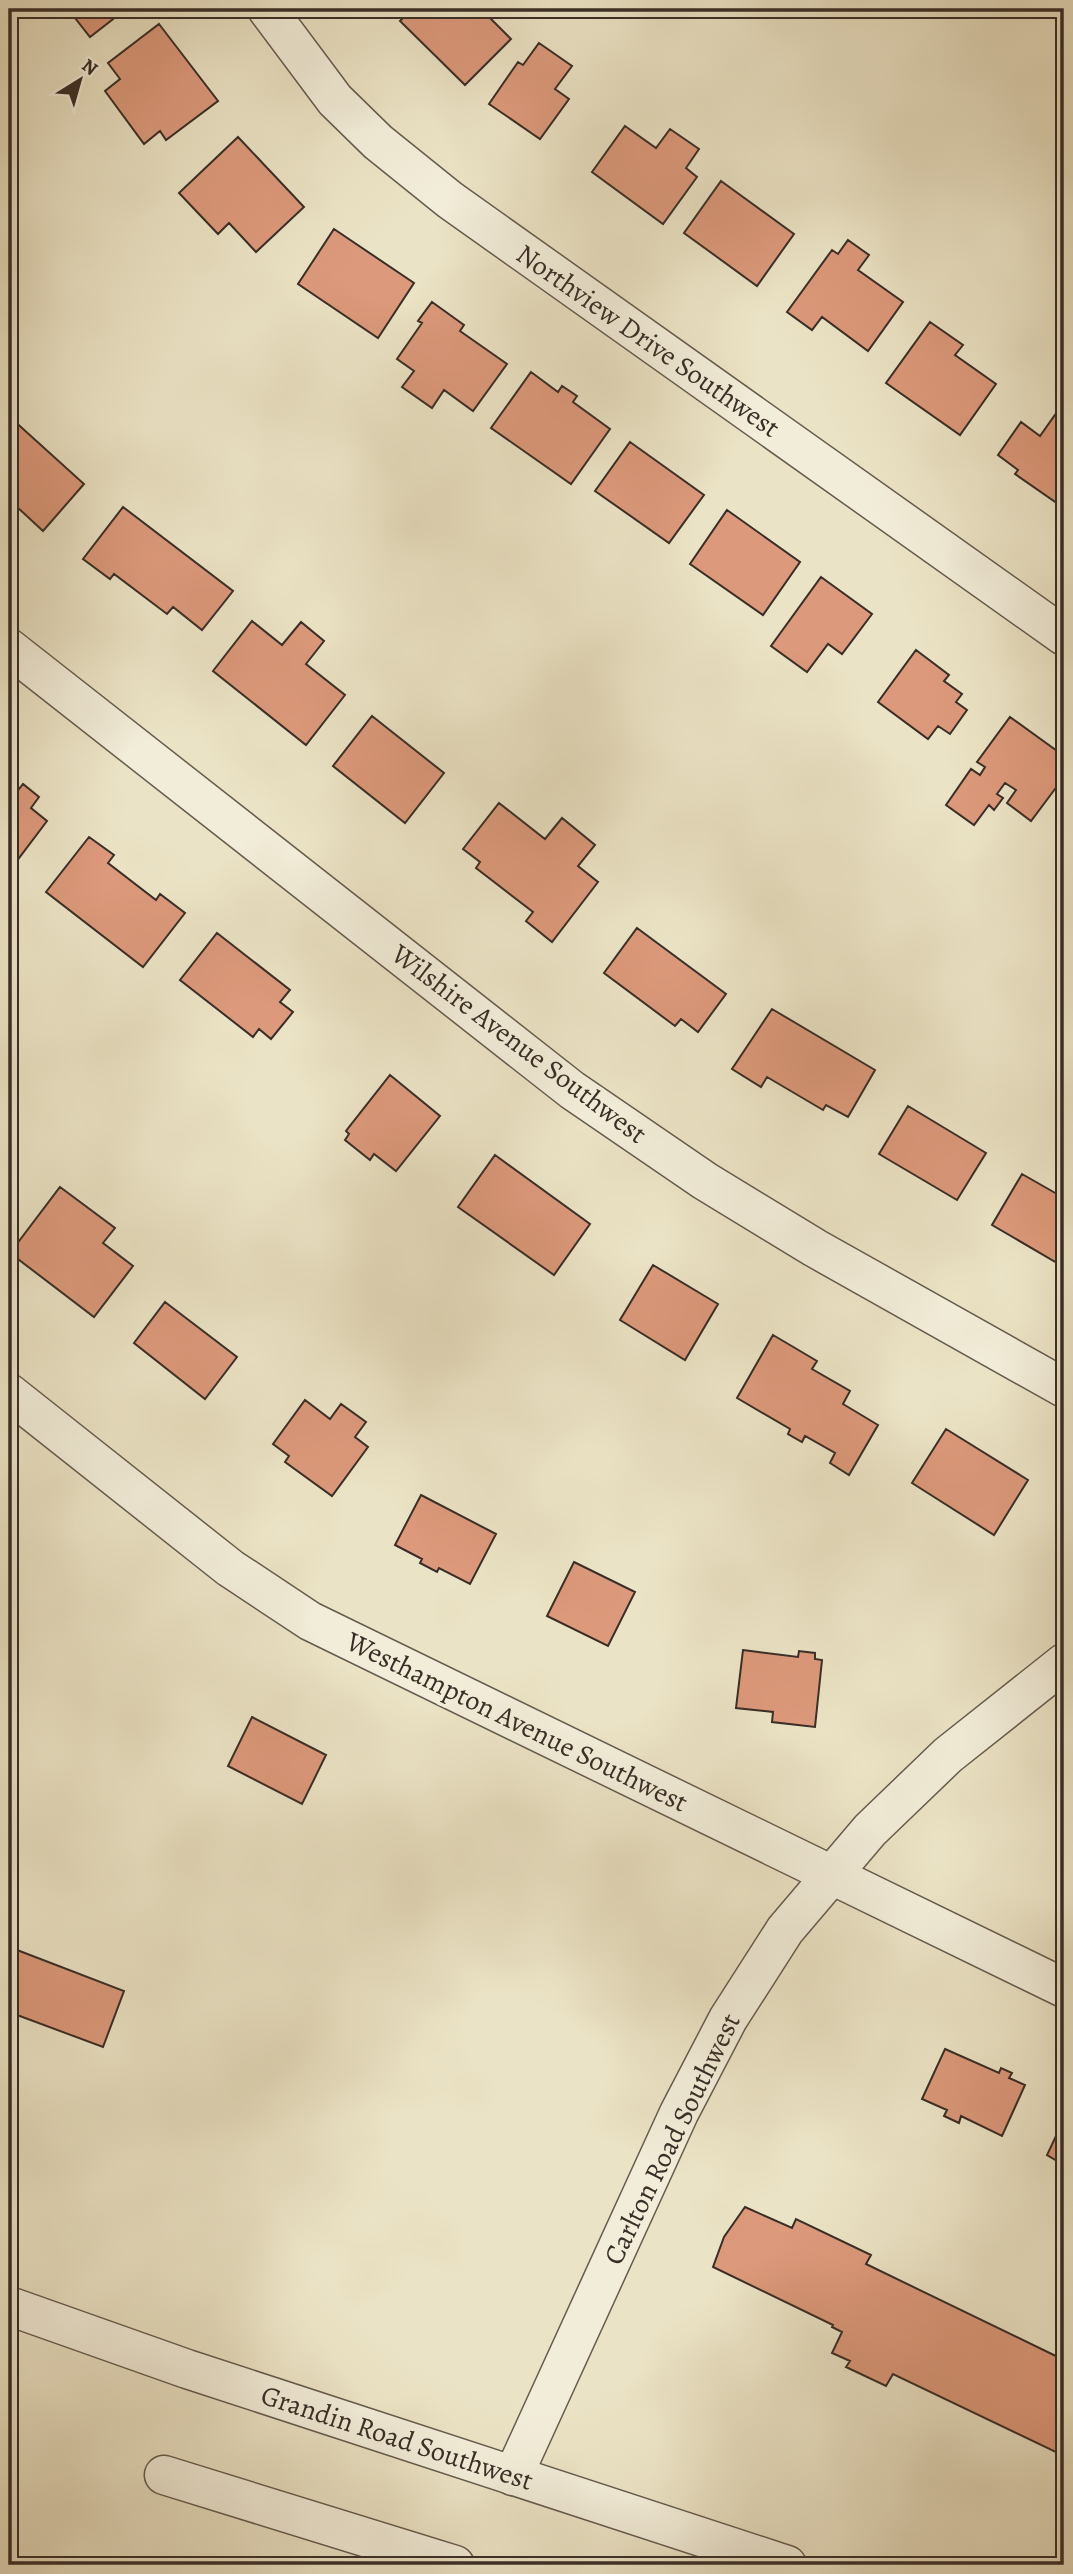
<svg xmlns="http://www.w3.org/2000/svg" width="1073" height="2574" font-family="Alegreya,serif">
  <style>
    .building { fill: #dc997b; stroke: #392e27; stroke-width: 2 }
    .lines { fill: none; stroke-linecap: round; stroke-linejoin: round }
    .minor-casing { stroke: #665b4e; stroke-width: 41 }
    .tertiary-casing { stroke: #665b4e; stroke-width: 41 }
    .minor { stroke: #f2edd9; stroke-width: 38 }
    .tertiary { stroke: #f2edd9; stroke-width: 38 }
    .labels { text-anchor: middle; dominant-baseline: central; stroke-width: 7; stroke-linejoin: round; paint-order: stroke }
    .street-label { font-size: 28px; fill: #392e27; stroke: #f2edd9 }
  </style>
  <rect width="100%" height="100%" fill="#ebe3c5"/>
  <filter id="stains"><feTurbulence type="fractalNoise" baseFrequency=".00286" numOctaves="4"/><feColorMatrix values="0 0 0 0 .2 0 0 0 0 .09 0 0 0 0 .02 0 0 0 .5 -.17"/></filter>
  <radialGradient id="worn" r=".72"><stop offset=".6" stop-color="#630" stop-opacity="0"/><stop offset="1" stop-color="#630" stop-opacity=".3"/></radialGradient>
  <path class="building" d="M68 9H126L90 37Z
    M412 9H481L511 39 465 85 400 21Z
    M159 24 218 101 166 140 160 131 144 144 105 91 120 79 108 63Z
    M539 43 572 66 555 89 569 99 540 139 489 104 518 62 523 65Z
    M625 126 656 148 670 129 699 149 686 168 697 177 663 224 592 172Z
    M238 137 304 207 256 252 229 223 218 234 179 193Z
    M721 181 794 234 757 286 684 233Z
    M334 229 414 283 378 338 298 284Z
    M848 240 869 255 858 270 903 302 868 351 822 317 812 330 787 312 832 250 838 254Z
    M432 302 464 325 460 331 507 364 473 411 444 390 432 408 402 387 414 371 397 359 422 323 418 321Z
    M930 322 963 345 955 355 996 384 960 435 886 383Z
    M531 372 558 392 562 386 577 396 573 402 610 429 571 484 491 428Z
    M1057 412 1064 418V508L1015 474 1018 470 998 455 1021 422 1040 436Z
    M11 418 84 484 43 531 16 506 9 512Z
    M630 442 704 495 669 543 595 491Z
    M123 507 233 591 202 630 173 607 167 614 114 574 110 579 83 559Z
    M727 510 800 562 763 615 690 564Z
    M821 577 872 614 842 654 828 644 807 672 771 646Z
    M252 621 282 645 301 622 324 641 306 664 345 695 306 745 213 671Z
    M916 650 949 675 944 681 962 694 956 702 967 710 950 734 938 726 928 739 878 702Z
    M372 716 444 773 405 823 333 766Z
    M1010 717 1064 756V783L1061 781 1031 821 1007 803 1016 790 1005 783 997 794 1003 798 994 810 989 805 974 825 946 805 971 769 980 775 985 767 977 762Z
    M9 781 19 789 23 784 39 797 31 808 47 821 16 862 9 857Z
    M499 803 545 839 562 818 595 845 578 866 598 882 552 942 526 921 533 912 476 868 480 862 463 849Z
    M89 837 114 855 108 863 156 900 160 894 185 913 143 967 46 892Z
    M637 928 726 994 698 1032 681 1019 675 1026 604 973Z
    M217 933 290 990 280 1002 293 1012 271 1039 259 1029 253 1037 180 980Z
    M772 1009 875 1070 848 1117 826 1105 823 1110 767 1077 761 1087 732 1069Z
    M390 1075 440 1116 396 1171 374 1154 370 1160 345 1140 349 1134 346 1131Z
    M908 1106 986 1153 957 1200 879 1154Z
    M495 1155 590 1224 554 1275 458 1207Z
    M1022 1174 1064 1198V1267L992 1225Z
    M60 1187 115 1228 103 1243 133 1266 94 1317 10 1253Z
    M653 1265 718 1304 685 1360 620 1320Z
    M165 1302 237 1357 205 1399 134 1343Z
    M773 1335 817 1361 812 1369 850 1391 843 1404 878 1425 849 1475 830 1463 835 1453 805 1436 802 1442 788 1434 790 1429 737 1398Z
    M305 1400 330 1419 341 1404 366 1422 355 1437 368 1447 332 1496 285 1462 289 1456 273 1444Z
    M946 1429 1028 1480 994 1535 912 1483Z
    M421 1495 496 1534 470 1584 439 1568 437 1572 420 1563 422 1559 395 1545Z
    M574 1562 635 1592 608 1646 547 1616Z
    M743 1650 798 1657 799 1651 815 1653V1659L822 1660 815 1727 772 1722 773 1712 736 1708Z
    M252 1717 326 1755 302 1804 228 1766Z
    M17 1950 124 1991 103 2047 9 2012V1972Z
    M945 2049 999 2073 1001 2068 1012 2073 1009 2078 1025 2085 1002 2136 961 2116 959 2123 944 2116 947 2110 922 2099Z
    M1064 2119V2165L1047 2155Z
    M745 2207 792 2228 796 2219 871 2255 866 2264 1064 2360V2456L893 2374 886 2386 846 2367 850 2361 832 2353 842 2332 832 2327 833 2325 713 2267 724 2237Z"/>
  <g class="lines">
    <g class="minor-casing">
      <path id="minor" d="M267 9 335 100 378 142 450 200 1064 636
        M9 648 572 1090 705 1181 815 1248 1064 1388
        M9 1393 230 1568 310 1621 1064 1988
        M164 2475 455 2565
        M513 2476 679 2113 728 2019 785 1930 870 1830 948 1755 1064 1663"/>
    </g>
    <g class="tertiary-casing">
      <path id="tertiary" d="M9 2306 187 2369 787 2565"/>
    </g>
    <use href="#minor" class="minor"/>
    <use href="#tertiary" class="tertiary"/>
  </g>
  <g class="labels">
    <g class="street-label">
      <text transform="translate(648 341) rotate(35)">Northview Drive Southwest</text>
      <text transform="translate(519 1044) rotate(37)">Wilshire Avenue Southwest</text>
      <text transform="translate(517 1722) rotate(26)">Westhampton Avenue Southwest</text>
      <text transform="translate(672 2139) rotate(-64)">Carlton Road Southwest</text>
      <text transform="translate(397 2438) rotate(18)">Grandin Road Southwest</text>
    </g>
  </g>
  <rect width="1073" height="2574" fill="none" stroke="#ebe3c5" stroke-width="35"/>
  <rect x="10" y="10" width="1052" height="2553" fill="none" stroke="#392e27" stroke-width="3.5"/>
  <rect x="18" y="18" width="1038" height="2539" fill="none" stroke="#392e27" stroke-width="2"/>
  <g transform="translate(80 80) rotate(37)" stroke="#f2edd9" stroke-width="5" paint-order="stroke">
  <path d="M0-5L12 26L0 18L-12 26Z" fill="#392e27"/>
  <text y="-10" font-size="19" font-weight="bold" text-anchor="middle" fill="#392e27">N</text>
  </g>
  <rect width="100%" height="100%" filter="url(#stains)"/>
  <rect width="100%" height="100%" fill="url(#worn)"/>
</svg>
